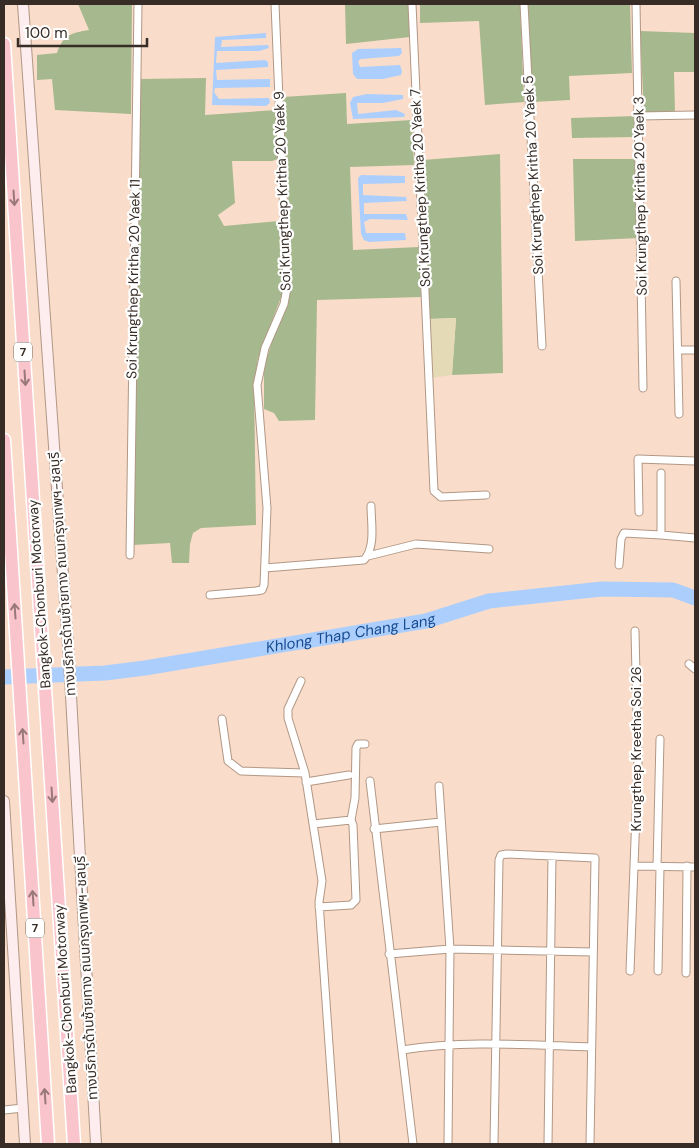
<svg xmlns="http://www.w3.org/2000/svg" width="699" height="1148" font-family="'DM Sans','Noto Sans Thai',sans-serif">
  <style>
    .green { fill: #a6b88d }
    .sand { fill: #e4dab5 }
    .water { fill: #accefd }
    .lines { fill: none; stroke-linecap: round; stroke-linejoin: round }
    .river { stroke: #accefd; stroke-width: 15 }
    .minor-casing { stroke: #b19785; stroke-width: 9 }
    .secondary-casing { stroke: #b19785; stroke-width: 12 }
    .motorway-casing { stroke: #fff; stroke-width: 15 }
    .minor { stroke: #fff; stroke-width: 7 }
    .secondary { stroke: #fdedef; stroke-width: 10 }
    .motorway { stroke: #f9c4cb; stroke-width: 12 }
    .oneway { stroke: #987878 }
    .labels { text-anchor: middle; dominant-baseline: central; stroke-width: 4.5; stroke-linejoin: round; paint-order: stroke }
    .shield { fill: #fff; stroke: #736c67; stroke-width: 1 }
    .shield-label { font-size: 12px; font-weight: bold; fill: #372d26 }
    .street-label { font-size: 14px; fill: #372d26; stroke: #fff }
    .water-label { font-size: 15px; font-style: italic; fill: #164b8f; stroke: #fff }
  </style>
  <rect width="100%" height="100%" fill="#f9ddca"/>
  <path class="green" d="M78 4H132L131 114 55 110 52 79 37 80V55L57 53C63 35 71 33 89 30Z
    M345 4H408L410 37 346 44Z
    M420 4H520L524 102 485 105 479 21 420 23Z
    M528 4H630L632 73 569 76 570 100 532 102Z
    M640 31 695 33V72H674L675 113H644Z
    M206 78 205 115 276 110 278 159 272 161H232L235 203 218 215 224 226 279 221 283 292 258 358 254 384 256 525 201 528 193 533 190 544 189 563H172L170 543 132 545 139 79Z
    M346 93 347 124 412 120 414 165 350 167 353 250 419 247 421 297 317 300 315 420 279 421 274 413 264 409V368L273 338 289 300 291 254 283 97Z
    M636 116V137L572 138 571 118Z
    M500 154 503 373 452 375 456 318 429 319 423 160Z
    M573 159H637L639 238 575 241Z"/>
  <path class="sand" d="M456 318 452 375 432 378 429 319Z"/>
  <path class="water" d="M266 33V38L222 40 221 47 268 45 269 48 259 51H217L216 63 265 60 268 62V67L216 70 217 80 270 79V87L215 88 214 92 219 99 269 98 270 103 266 106 212 105 215 37Z
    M401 48 402 53 399 56 361 59 358 61 360 67 400 65 402 71 401 75 383 79H357L353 74 352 53 358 49Z
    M367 94 403 95V99L383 103H357L358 114 396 110 405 114 404 117 353 119 350 103 353 97Z
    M361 175 405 176V183L363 184V195L406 197 407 201 364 203V214H406L408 220 370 219 364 222 366 233H405L406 240 369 242 364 240 361 234 358 178Z"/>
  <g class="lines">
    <path class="river" id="s1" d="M4 677 105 673 145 668 426 621 489 601 602 589 673 590 695 598"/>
    <g class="minor-casing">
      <path id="minor" d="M412 4 434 491 441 497 486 495
        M524 4 542 346
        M636 4 643 388
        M639 116 695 115
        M676 281 679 414
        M678 350H695
        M661 473V535L695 538
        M639 512 638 459 695 461
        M130 555 138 4
        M368 556 416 544 489 549
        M619 565 621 539 624 533 661 535
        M265 568 364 560C376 547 371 522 371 506
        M210 595 256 591 262 590 264 585 267 508 257 385 265 348 284 304 287 288 275 4
        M689 664 695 669
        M301 681 288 709V718L305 773 322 881 319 902 336 1144
        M222 719 228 761 241 771 305 773
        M370 781 413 1144
        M306 782 349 775
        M439 786 450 949 448 1144
        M351 820 355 798 356 748 358 744H365
        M313 824 351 820 353 825 356 900 351 905 319 907
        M374 829 441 822
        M634 866 695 867
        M657 867 660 739
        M389 954 450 949 593 952
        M630 971 638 761 635 631
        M658 971 660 867
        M686 973 687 866
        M402 1050C464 1040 528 1045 591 1047
        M4 1110 23 1108
        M494 1144 499 860 501 855 507 854 595 858 590 1144
        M548 1144 552 856"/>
    </g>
    <g class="secondary-casing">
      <path id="secondary" d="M23 4 69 660 96 1144
        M4 801 25 1144"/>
    </g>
    <g class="motorway-casing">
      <path id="motorway" d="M4 44 74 1144
        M4 440 48 1144"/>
    </g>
    <use href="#minor" class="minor"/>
    <use href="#secondary" class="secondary"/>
    <use href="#motorway" class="motorway"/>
  </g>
  <defs><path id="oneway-shaft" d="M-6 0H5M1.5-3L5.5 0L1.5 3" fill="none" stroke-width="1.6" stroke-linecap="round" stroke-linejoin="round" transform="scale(1.25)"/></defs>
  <g class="oneway">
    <use href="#oneway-shaft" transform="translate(14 198) rotate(86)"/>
    <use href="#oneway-shaft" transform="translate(25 378) rotate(86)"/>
    <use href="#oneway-shaft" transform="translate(15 611) rotate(-94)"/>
    <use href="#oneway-shaft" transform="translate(23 736) rotate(-94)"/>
    <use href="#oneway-shaft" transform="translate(52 795) rotate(86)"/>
    <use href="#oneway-shaft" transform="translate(33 898) rotate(-94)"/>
    <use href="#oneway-shaft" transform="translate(45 1096) rotate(-94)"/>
  </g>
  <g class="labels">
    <g class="shield">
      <rect x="14" y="342.5" width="18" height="19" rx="4"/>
      <rect x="26" y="918.5" width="18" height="19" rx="4"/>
    </g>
    <g class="shield-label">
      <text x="23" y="352">7</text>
      <text x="35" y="928">7</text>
    </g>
    <g class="street-label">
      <text transform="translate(533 175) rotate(-93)">Soi Krungthep Kritha 20 Yaek 5</text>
      <text transform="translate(420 188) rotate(-93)">Soi Krungthep Kritha 20 Yaek 7</text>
      <text transform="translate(282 191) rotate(-92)">Soi Krungthep Kritha 20 Yaek 9</text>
      <text transform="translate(640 196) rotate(-91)">Soi Krungthep Kritha 20 Yaek 3</text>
      <text transform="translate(133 279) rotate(-89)">Soi Krungthep Kritha 20 Yaek 11</text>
      <text transform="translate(62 574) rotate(-94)">ทางบริการด้านซ้ายทาง ถนนกรุงเทพฯ-ชลบุรี</text>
      <text transform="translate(39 594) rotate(-94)">Bangkok-Chonburi Motorway</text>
      <text transform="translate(636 749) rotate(-90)">Krungthep Kreetha Soi 26</text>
      <text transform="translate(86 978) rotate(-93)">ทางบริการด้านซ้ายทาง ถนนกรุงเทพฯ-ชลบุรี</text>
      <text transform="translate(65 999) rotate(-94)">Bangkok-Chonburi Motorway</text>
    </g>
    <g class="water-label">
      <text stroke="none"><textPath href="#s1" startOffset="350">Khlong Thap Chang Lang</textPath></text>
    </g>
  </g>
  <rect width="699" height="1148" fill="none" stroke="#372d26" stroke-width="10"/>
  <path d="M18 38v8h129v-8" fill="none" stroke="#372d26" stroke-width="2.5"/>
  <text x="25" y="38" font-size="15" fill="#372d26" stroke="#ffffff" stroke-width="4" paint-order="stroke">100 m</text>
</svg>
